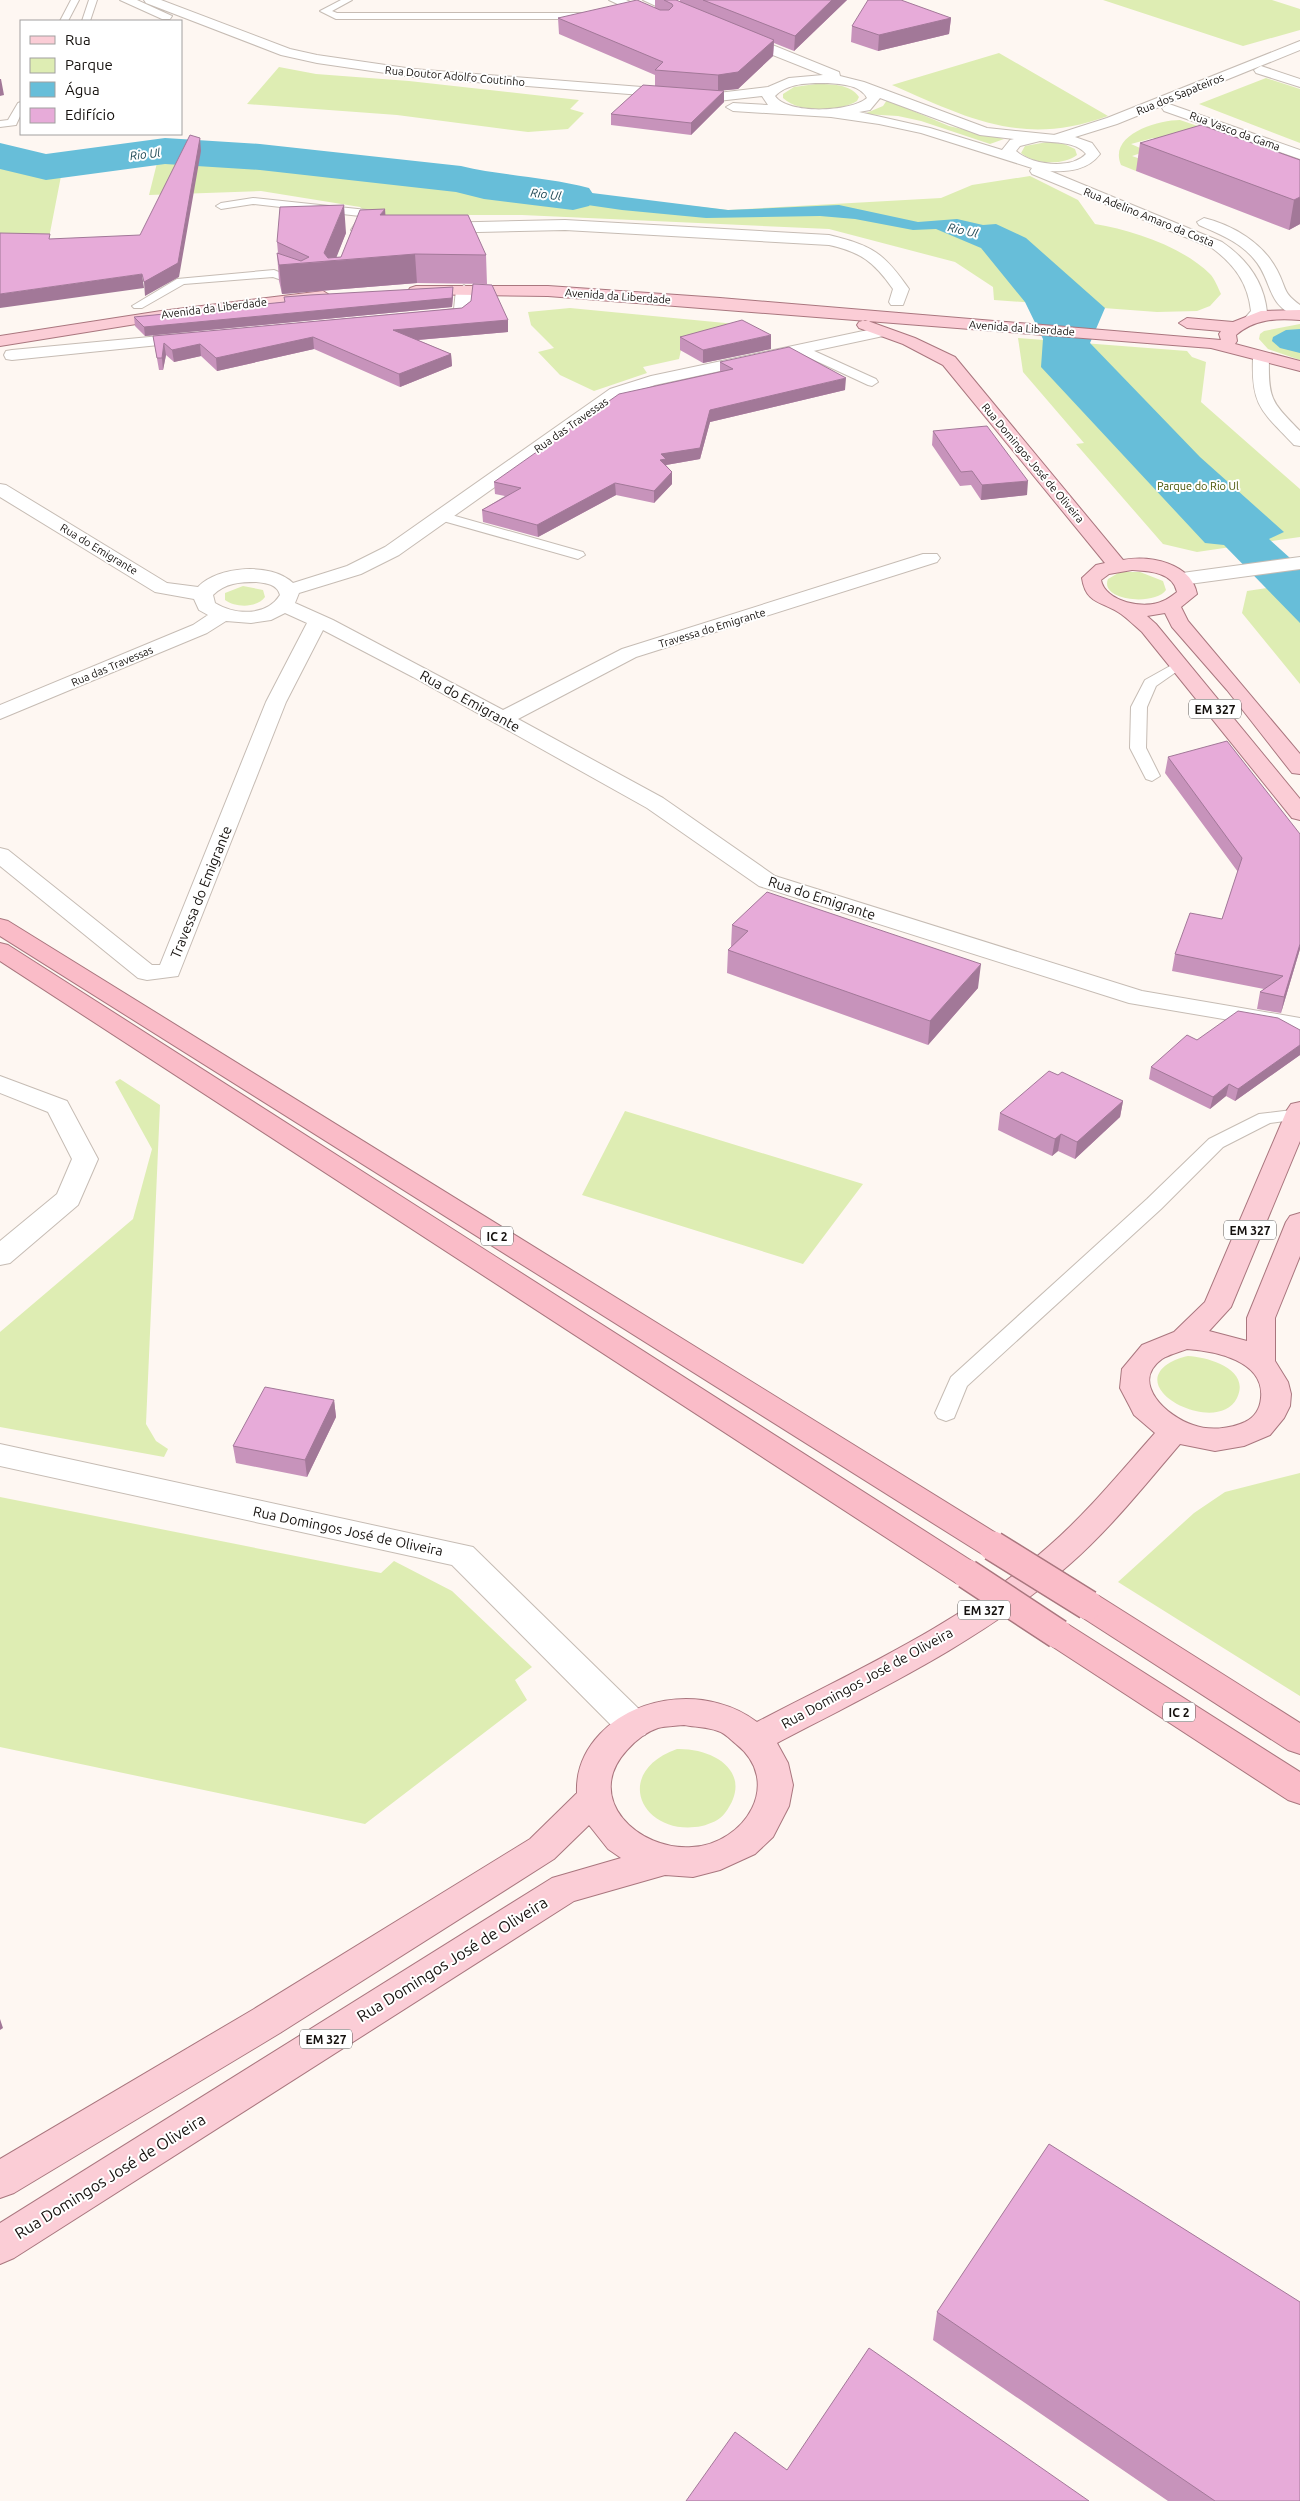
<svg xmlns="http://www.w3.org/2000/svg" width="1300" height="2501" font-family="Ubuntu,sans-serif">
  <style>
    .green { fill: #deedb3 }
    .water { fill: #67bed9 }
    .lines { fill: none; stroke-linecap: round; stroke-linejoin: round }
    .river { fill: #67bed9; fill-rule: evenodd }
    .service-casing { stroke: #c6bcb4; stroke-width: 2 }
    .minor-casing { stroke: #c6bcb4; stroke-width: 2 }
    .tertiary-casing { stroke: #c6bcb4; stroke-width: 2 }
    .secondary-casing { stroke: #c6bcb4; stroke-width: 2 }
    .primary-casing { stroke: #a9767e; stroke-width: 2 }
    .trunk-casing { stroke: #a9767e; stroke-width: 2 }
    .service { fill: #fff; fill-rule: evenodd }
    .minor { fill: #fff; fill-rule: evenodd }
    .tertiary { fill: #fff; fill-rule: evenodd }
    .secondary { fill: #fff; fill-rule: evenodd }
    .primary { fill: #fbcdd6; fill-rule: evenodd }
    .trunk { fill: #fabcc8; fill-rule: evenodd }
    .trunk-bridge-casing { stroke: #a9767e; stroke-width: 32; stroke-linecap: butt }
    .trunk-bridge { stroke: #fabcc8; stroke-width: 29 }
    .wall { fill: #c793bb }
    .shaded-wall { fill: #a27898 }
    .building { fill: #e7abd9; stroke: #a27898 }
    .labels { text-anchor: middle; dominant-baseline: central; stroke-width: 4; stroke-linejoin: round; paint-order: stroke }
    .far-street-label { font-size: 11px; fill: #15110e; stroke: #fff }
    .far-park-label { font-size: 11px; fill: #465302; stroke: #fff }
    .far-water-label { font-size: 12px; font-style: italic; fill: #214955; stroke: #fff }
    .shield { fill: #fff; stroke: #5b5856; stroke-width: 1 }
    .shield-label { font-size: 12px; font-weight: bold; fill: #15110e }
    .street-label { font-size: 14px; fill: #15110e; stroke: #fff }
    .near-street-label { font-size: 16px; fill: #15110e; stroke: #fff }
  </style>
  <rect width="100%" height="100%" fill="#fef7f2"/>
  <path class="green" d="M1103 0H1272L1300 9V30L1243 46Z
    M999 53 1108 116C1023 147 970 119 892 85Z
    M279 67 316 74 409 81 579 100 570 109 584 113 568 129 528 132 397 115 247 104Z
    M1266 78 1300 89V143L1199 104Z
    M816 84C830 84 851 84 859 97L857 101C839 112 800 114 783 98V94L794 87Z
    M887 100 949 126 1004 139 990 144 921 121 898 116 864 114 883 106Z
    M1180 120 1218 133 1195 153 1153 138 1131 144 1147 151 1132 156 1157 165 1136 171 1121 165C1108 135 1157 120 1180 120Z
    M1047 142 1064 144 1075 149 1077 155C1063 166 1033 164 1021 153L1025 146Z
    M162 143 286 154 613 197 728 210 941 198 972 185 1030 176 1078 200 1095 224C1132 230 1183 247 1210 274 1215 279 1218 288 1221 294L1210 306 1197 311 1157 312 994 300 993 287 955 262 829 229 522 215H370L360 207 261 191 149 195Z
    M0 161 36 171H62L47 248 0 246Z
    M570 308 746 325 681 350 679 359 643 367 647 373 594 391 560 375 538 352 554 348 531 325 528 312Z
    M1300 324V360L1268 349 1259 339 1260 334 1264 331Z
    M1018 338 1187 351 1192 357 1206 362 1201 402 1300 489V537L1197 552 1163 544 1076 444 1084 443 1023 372Z
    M1120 572H1140L1163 581 1166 590C1155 606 1099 601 1108 579Z
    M1300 583V684L1242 613 1247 591Z
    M243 586 263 590 265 597C257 608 236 608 225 600V593Z
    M120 1079 160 1105 146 1424 156 1441 168 1449 164 1457 0 1427V1332L133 1219 152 1149 115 1082Z
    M625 1111 863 1184 803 1264 582 1195Z
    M1188 1356C1208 1357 1251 1369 1237 1398 1224 1424 1178 1411 1163 1393 1146 1373 1171 1359 1188 1356Z
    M1300 1473V1696L1118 1582 1194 1513 1225 1492Z
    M0 1497 381 1573 394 1561 452 1591 532 1667 515 1680 527 1700 365 1824 0 1747Z
    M677 1749C715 1748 755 1773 725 1813 720 1820 710 1824 702 1826 643 1838 610 1773 677 1749Z"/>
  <path class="water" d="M463 177 728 210 839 205 918 222 957 219 983 225 996 224 1026 238 1105 308 1090 343 1200 457 1284 532 1269 539 1300 567V623L1224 545 1205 543 1041 367 1043 339 1025 302 981 248 936 229 913 230 855 219 820 216 706 218 622 210 464 187 461 179Z
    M1300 329V353L1280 348 1272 341 1273 337 1286 330Z"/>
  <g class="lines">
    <path class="river" d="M165 138 260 144 461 166C503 176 547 177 589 188L595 197 589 206 573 210 484 199 456 192 260 170 165 164 46 180 0 169V143L46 154Z"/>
    <g class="service-casing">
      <path id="service" d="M71 0H79L68 21H60Z
        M89 0H97L90 21H82Z
        M341 0H352L332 11 337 13H586L591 16 586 19H336L320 11Z
        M21 102V114L16 125 0 127V121L8 120 18 103Z
        M253 198 367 210 372 213 360 232 356 233 351 230 360 216 253 204 221 209 216 206 221 203Z
        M274 270 310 285 304 288 273 277 184 284 142 308H134L132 306 177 279Z
        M801 345 876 379 878 382 872 386 868 385 797 352 795 349Z
        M441 512 583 552 585 555 578 559 436 519 434 516 436 513Z
        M1179 661 1186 665 1156 686 1147 707 1146 748 1160 776 1152 781 1146 779 1130 748 1131 707 1145 680Z
        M1300 1109V1119L1270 1123 1223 1147 1161 1209 967 1386 954 1418 946 1421 938 1418 935 1413 951 1377 1147 1199 1209 1139 1259 1114Z"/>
    </g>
    <g class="minor-casing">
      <path id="minor" d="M1261 66 1300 79V87L1256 73 1254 70Z
        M1169 104 1300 150V159L1164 111 1162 108Z
        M565 220 829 235C873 246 883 252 909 289L903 305H891L889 302 893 289C874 262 861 252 829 245L565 230 436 233 428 228 436 223Z
        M464 285 472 290 470 313 468 316 431 321 425 319 423 316 425 313 454 309 456 290Z
        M882 327 888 329 890 332 888 335 655 385 622 397 399 555 361 574 299 593 295 603 333 620 503 710 622 649 923 554H937L940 558 937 562 636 657 518 719 663 798 775 876 1142 991 1300 1018V1032L1129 1003 759 886 647 808 413 677 323 630 286 702 178 976 147 980 138 978 0 866V848L8 850 152 965H160L266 702 307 623 285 613 271 620 251 623 226 621 207 633 0 719V705L193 625 208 615 199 610 194 599 155 592 0 497V484L6 485 167 583 198 587C218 566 271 562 293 583L347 566 385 547 610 389 651 376ZM256 582C266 583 277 584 280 595 266 617 235 615 215 603L213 595C225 583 240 582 256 582Z
        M192 333 198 335 200 338 198 341 12 360 6 359 4 355 6 351 12 350Z
        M0 1076 67 1101 98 1159 78 1205 10 1263 0 1265V1241L57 1194 72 1159 48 1112 0 1093Z
        M0 1444 473 1547 645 1715 650 1725 645 1735 633 1738 621 1735 452 1565 0 1466Z"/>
    </g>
    <g class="tertiary-casing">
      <path id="tertiary" d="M1300 41V50L1117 124 1059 142 1052 138 1054 135 1107 118Z
        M1300 557V569L1182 585 1175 583 1172 579 1175 575 1182 573Z"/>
    </g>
    <g class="secondary-casing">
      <path id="secondary" d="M120 0H137L172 16 170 19H162Z
        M144 0H161L290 49 317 55 413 69 718 93 768 87 789 78 823 75 735 40 734 37 735 34H745L839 72 840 76 864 82 987 128 1075 137 1092 143 1100 154C1088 170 1069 172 1050 171L1222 242C1247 259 1264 282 1267 312L1259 321H1247L1245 318 1251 311C1248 283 1234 264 1212 248L1032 174 1030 171 1032 168 921 133 879 124 831 117 733 111 726 107 733 103 768 105 762 96 718 101 413 77 317 63 281 55 146 3ZM825 83C839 84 860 84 867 98 851 112 788 115 775 96 788 83 808 83 825 83ZM880 98 980 135 1014 139 1010 140 1002 150 930 128 859 112 870 110ZM1040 141C1054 143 1076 141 1086 154 1071 170 1031 165 1016 151L1020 146Z
        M609 0H626L664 18 662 21H654Z
        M643 0H660L696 17 694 20H686Z
        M1204 218C1233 225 1263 243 1277 270 1287 289 1282 292 1300 305V317C1266 308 1273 280 1254 259 1240 242 1219 234 1199 225L1197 222Z
        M1261 354 1267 355 1269 359C1268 400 1272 402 1300 431V446L1294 445C1263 412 1251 407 1253 359L1255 355Z"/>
    </g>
    <g class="primary-casing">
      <path id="primary" d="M416 286H548L720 298 1221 340 1219 334 1221 331 1187 328 1179 323 1187 318 1233 322 1261 311 1300 310V320C1276 318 1255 319 1236 335L1237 341 1235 344 1300 361V371L1211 348 548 296 410 294 408 291 410 288Z
        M323 291 331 296 329 299 161 320 0 346V336L161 311Z
        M865 320 915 338 955 357 1123 560C1150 555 1191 563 1197 594L1181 607 1188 621 1300 754V774L1292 773 1227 690 1172 627 1165 613 1147 616 1156 624 1300 799V820L1292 818 1142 632C1135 626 1128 619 1121 614 1103 601 1086 605 1082 578L1096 565 1105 563 943 365 903 344 859 328 857 325 859 322ZM1132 570C1149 571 1173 572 1177 592 1173 595 1168 599 1163 601 1145 610 1105 602 1101 580L1109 574Z
        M1300 1102V1141L1231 1307 1209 1331 1247 1341V1318L1286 1222 1290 1216 1300 1213V1256L1275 1318V1361L1288 1382 1291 1394 1290 1406 1284 1418 1270 1435 1244 1446 1215 1451 1180 1444C1145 1485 1111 1528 1070 1564 984 1640 878 1690 777 1743L788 1763 793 1785 789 1806 773 1837 755 1854 720 1870 693 1877 665 1875 574 1901 14 2258 0 2264V2223L552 1878 621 1858 608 1849 589 1825 554 1859 280 2033 14 2193 0 2198V2159L254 2009 530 1839 577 1793C576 1770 584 1751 600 1734 639 1693 711 1687 757 1722 857 1670 964 1622 1049 1546 1088 1512 1121 1471 1155 1433L1134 1415 1130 1407 1120 1388 1122 1369 1142 1345 1174 1332 1205 1302 1287 1110 1291 1104ZM1187 1349C1214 1351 1265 1360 1261 1398 1260 1409 1255 1417 1245 1422 1230 1429 1209 1431 1193 1425 1168 1417 1129 1383 1162 1359 1168 1355 1179 1352 1187 1349ZM684 1725C695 1727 707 1727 718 1731 725 1733 730 1739 736 1744 784 1782 745 1844 692 1847 639 1851 582 1799 627 1750 635 1741 646 1732 658 1728 666 1726 675 1726 684 1725Z"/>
    </g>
    <g class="trunk-casing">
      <path id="trunk" d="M0 919 8 921 1004 1538 1009 1546 1004 1554 993 1558 982 1554 0 936Z
        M0 943 8 945 978 1565 983 1574 978 1583 967 1586 956 1583 0 961Z
        M1088 1593 1099 1596 1300 1723V1754L1288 1750 1077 1614 1072 1605 1077 1596Z
        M1058 1621 1069 1625 1300 1772V1804L1288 1800 1047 1643 1042 1634 1047 1625Z"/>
    </g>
    <use href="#service" class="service"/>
    <use href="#minor" class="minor"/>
    <use href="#tertiary" class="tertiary"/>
    <use href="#secondary" class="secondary"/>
    <use href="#primary" class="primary"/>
    <use href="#trunk" class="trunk"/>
    <g class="trunk-bridge-casing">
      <path id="trunk-bridge" d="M993 1546 1088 1605
        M967 1574 1058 1634"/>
    </g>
    <use href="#trunk-bridge" class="trunk-bridge"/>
  </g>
  <path class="wall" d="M655 0H676L680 2V0H847L794 51 774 43 773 56 738 89 723 90 724 91V102L691 135 611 125V114L655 86V75L559 34 558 18 655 8Z
    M951 18 949 34 878 51 851 42 852 26Z
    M1140 143 1300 160V224L1289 230 1136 171Z
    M385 215 486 255 487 284 417 283 282 294 279 281 277 253H278L277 242 346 233 336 257H341Z
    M453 287V296L452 307 145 336 135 326 134 317 285 302 284 297Z
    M471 301 508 320V332L418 340 451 354 452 366 400 387 314 349 217 371 201 356 174 362 166 355 163 370H159L153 336 462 308Z
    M680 337 771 349 703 363 680 350Z
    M720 362 845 390 710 422 700 459 666 465 672 472V484L654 503 616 495 538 537 483 522 482 510 505 496 495 494 494 482 720 372Z
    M933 431 1027 495 981 500 971 485 960 486 932 445Z
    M1168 757 1300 834V949L1281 1013 1257 1009 1260 992 1264 989 1172 971 1175 954 1222 919 1238 872 1165 773Z
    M732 925 978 988 928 1045 727 973 728 950 731 947Z
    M1300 1030V1055L1235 1101 1226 1096 1210 1109 1149 1079 1151 1067 1197 1040Z
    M1123 1101 1120 1117 1075 1159 1058 1151 1052 1156 998 1130 1000 1113Z
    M334 1400 336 1417 307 1477 236 1463 233 1446Z
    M937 2312 1300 2501H1168L933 2340Z"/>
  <path class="shaded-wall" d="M832 0H847L794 51 795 36Z
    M951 18 949 34 878 51 879 35Z
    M774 40 773 56 738 89 718 91V75Z
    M0 79H1L4 95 0 96Z
    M724 91V102L691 135V123Z
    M200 138 201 151 179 277 145 296 144 282Z
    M1300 197V224L1289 230 1294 200Z
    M344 205 346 233 335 261 415 254 417 283 282 294 279 265 325 262 324 253Z
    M385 209 387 237 380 215Z
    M142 274 144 288 0 308V294Z
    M453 287V296L452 307 145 336 144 327Z
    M508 320V332L394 342 393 330Z
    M771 335V349L703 363V350Z
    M313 337 314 349 217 371 216 358Z
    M164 343 166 355 163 370 162 358Z
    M200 344 201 356 174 362 172 350Z
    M451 354 452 366 400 387 399 374Z
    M846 378 845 390 710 422 700 459 666 465V471L660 460 661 454 710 410Z
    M672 472V484L654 503V491Z
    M1028 481 1027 495 981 500 982 485Z
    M615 483 616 495 538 537 537 525Z
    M1300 944V949L1281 1013 1284 997Z
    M981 964 978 988 928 1045 930 1021Z
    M1300 1045V1055L1235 1101 1238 1089Z
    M1229 1084 1226 1096 1210 1109 1213 1097Z
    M1123 1101 1120 1117 1075 1159 1077 1142Z
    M1061 1134 1058 1151 1052 1156 1055 1139Z
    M334 1400 336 1417 307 1477 305 1460Z
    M0 2019 3 2028 0 2030Z"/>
  <path class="building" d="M637 0 660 10H669L673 6 672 4 664 0H676L774 40 738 72 718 75 655 70 663 62 558 18Z
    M703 0H832L795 36Z
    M868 0H901L951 18 879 35 852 26Z
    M643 85 724 91 691 123 611 114Z
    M1201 125 1300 160V197L1294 200 1140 143Z
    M190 135 200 138 178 263 144 282 142 274 0 294V233L50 234 49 239 140 235Z
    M344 205 324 253 328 258 341 257 360 210 385 209 380 215H468L486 255 415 254 279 265 277 253 301 261 309 257 277 242 280 207Z
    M473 284 492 285 508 320 393 330 451 354 399 374 313 337 216 358 200 344 172 350 164 343 162 358H157L153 336 462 308 471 301Z
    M453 287 452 298 144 327 134 317 285 302 284 297 310 295Z
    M742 320 771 335 703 350 680 337Z
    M789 347 846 378 710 410 700 448 661 454 666 459 660 460 672 472 654 491 615 483 537 525 482 510 521 488 494 482 619 394 733 369 720 362Z
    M987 426 1028 481 982 485 972 471 961 472 933 431Z
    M1227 741 1300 834V944L1284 997 1260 992 1283 976 1175 954 1190 913 1222 919 1242 858 1168 757Z
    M767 892 981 964 930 1021 728 950 748 931 732 925Z
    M1238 1011 1278 1018 1300 1030V1045L1238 1089 1229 1084 1213 1097 1151 1067 1187 1035 1197 1040Z
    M1049 1071 1058 1075 1062 1072 1123 1101 1077 1142 1061 1134 1055 1139 1000 1113Z
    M265 1387 334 1400 305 1460 233 1446Z
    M1049 2144 1300 2302V2501H1215L937 2312Z
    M869 2348 1089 2501H686L735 2432 787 2470Z"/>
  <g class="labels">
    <g class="far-street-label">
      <text transform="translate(455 76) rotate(5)">Rua Doutor Adolfo Coutinho</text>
      <text transform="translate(1180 94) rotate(-22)">Rua dos Sapateiros</text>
      <text transform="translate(1235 131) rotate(20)">Rua Vasco da Gama</text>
      <text transform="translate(1149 217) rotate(22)">Rua Adelino Amaro da Costa</text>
      <text transform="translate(618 296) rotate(4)">Avenida da Liberdade</text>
      <text transform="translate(214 308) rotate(-7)">Avenida da Liberdade</text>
      <text transform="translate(1022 328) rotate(4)">Avenida da Liberdade</text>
      <text transform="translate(571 425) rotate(-35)">Rua das Travessas</text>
      <text transform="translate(1033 463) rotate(50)">Rua Domingos José de Oliveira</text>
      <text transform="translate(99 549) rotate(31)">Rua do Emigrante</text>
      <text transform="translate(712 628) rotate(-17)">Travessa do Emigrante</text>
      <text transform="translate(112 666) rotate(-23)">Rua das Travessas</text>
    </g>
    <g class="far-park-label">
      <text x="1198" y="486">Parque do Rio Ul</text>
    </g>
    <g class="far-water-label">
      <text transform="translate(145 154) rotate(-7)">Rio Ul</text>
      <text transform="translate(546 194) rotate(7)">Rio Ul</text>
      <text transform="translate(963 230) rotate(13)">Rio Ul</text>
    </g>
    <g class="shield">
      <rect x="1189" y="699.5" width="52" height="19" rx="4"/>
      <rect x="1224" y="1220.5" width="52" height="19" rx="4"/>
      <rect x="481" y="1226.5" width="32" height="19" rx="4"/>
      <rect x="958" y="1600.5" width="52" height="19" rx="4"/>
      <rect x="1163" y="1702.5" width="32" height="19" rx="4"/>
      <rect x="300" y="2029.5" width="52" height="19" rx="4"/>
    </g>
    <g class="shield-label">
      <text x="1215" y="709">EM 327</text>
      <text x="1250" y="1230">EM 327</text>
      <text x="497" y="1236">IC 2</text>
      <text x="984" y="1610">EM 327</text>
      <text x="1179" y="1712">IC 2</text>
      <text x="326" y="2039">EM 327</text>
    </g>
    <g class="street-label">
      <text transform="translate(470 701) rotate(29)">Rua do Emigrante</text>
      <text transform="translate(201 892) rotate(-68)">Travessa do Emigrante</text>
      <text transform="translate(822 898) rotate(18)">Rua do Emigrante</text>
      <text transform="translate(348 1531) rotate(12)">Rua Domingos José de Oliveira</text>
      <text transform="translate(867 1678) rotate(-29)">Rua Domingos José de Oliveira</text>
    </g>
    <g class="near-street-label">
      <text transform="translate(452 1959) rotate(-32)">Rua Domingos José de Oliveira</text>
      <text transform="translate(110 2176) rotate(-32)">Rua Domingos José de Oliveira</text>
    </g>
  </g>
  <rect x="20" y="20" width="162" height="115" fill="#ffffff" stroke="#a1a09f"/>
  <rect x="30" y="36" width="25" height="8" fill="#fbcdd6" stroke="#a1a09f"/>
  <text x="65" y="45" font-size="15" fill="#15110e">Rua</text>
  <rect x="30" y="58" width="25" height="15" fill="#deedb3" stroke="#a1a09f"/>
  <text x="65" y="70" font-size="15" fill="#15110e">Parque</text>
  <rect x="30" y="82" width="25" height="15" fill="#67bed9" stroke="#a1a09f"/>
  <text x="65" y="95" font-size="15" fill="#15110e">Água</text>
  <rect x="30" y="108" width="25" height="15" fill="#e7abd9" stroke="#a1a09f"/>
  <text x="65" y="120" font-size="15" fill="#15110e">Edifício</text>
</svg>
